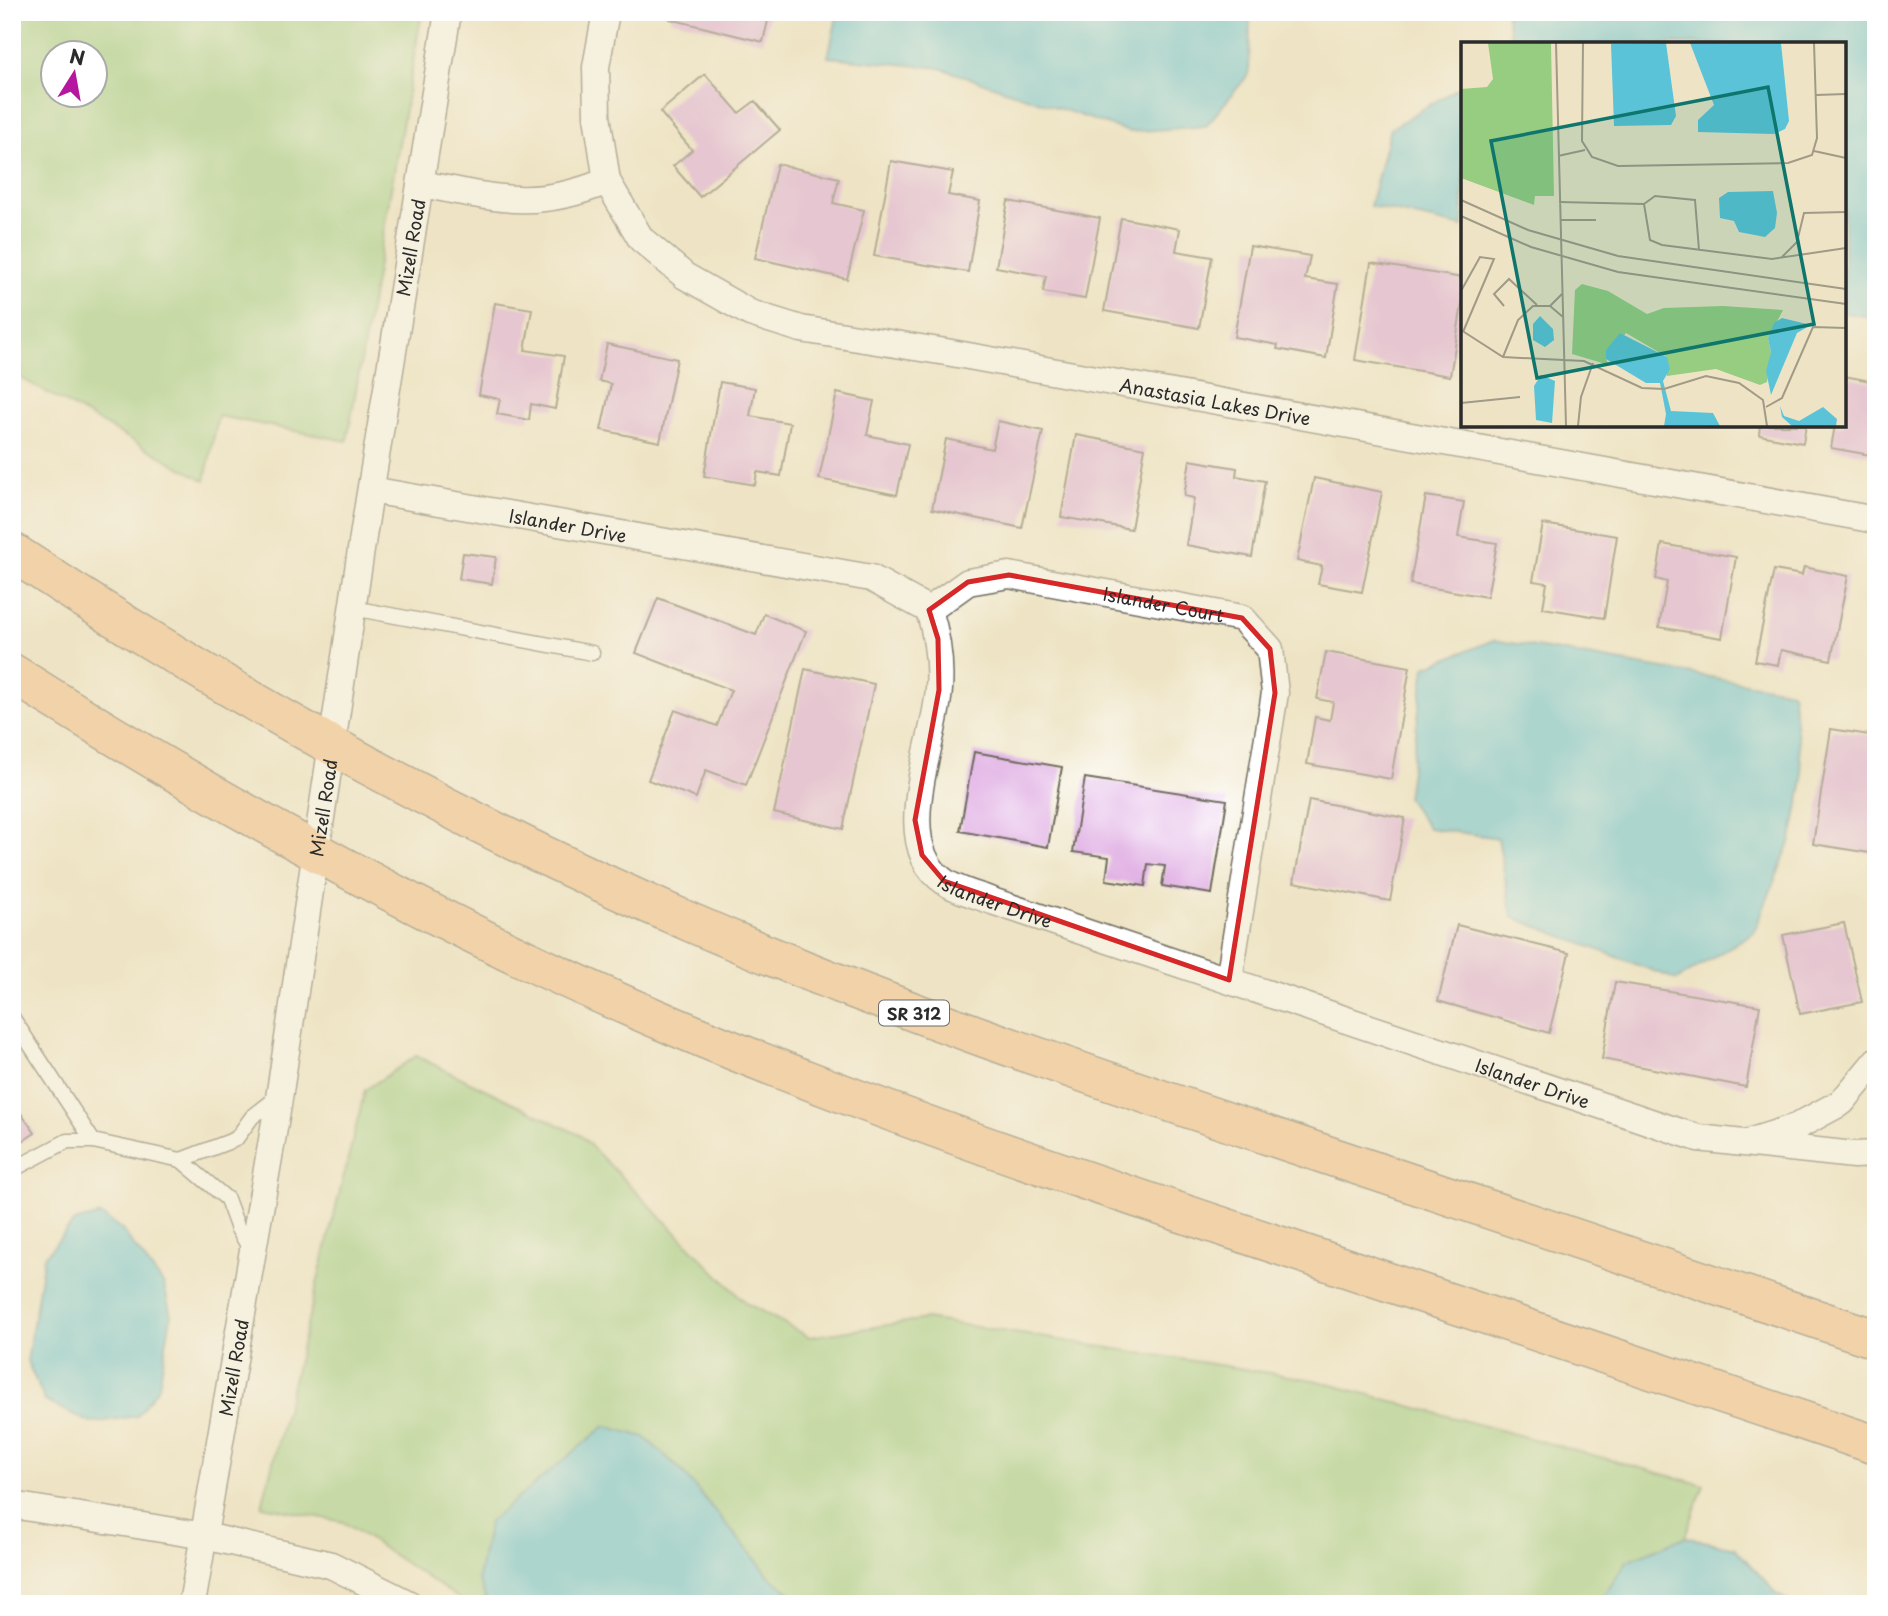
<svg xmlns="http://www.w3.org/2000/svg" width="1888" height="1616" font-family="'Playpen Sans',sans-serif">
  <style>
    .green { fill: #96cd80; stroke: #607c56; stroke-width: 2; fill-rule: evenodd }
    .water { fill: #5bc3d8; stroke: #437782; stroke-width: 2 }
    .building { fill: #dba2df }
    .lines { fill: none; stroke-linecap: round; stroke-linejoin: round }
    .lane-casing { stroke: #6f6c61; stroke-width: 17 }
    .street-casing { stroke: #6f6c61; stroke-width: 29 }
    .primary-casing { stroke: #6f6c61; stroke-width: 41 }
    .lane { stroke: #fff; stroke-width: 14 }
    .street { stroke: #fff; stroke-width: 26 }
    .primary { stroke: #f6be87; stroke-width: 38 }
    .marked { fill: none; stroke: #d62828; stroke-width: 5; stroke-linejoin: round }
    .labels { text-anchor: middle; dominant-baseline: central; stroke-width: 7; stroke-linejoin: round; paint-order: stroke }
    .shield { fill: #fff; stroke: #6b6b6b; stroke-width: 2 }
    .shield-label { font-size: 16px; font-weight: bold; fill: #2b2b2b }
    .street-label { font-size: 18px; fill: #2b2b2b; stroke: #fff }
    .inset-road { fill: none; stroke: #a09a87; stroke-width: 2 }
    .view { fill: #0f766e; fill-opacity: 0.15; stroke: #0f766e; stroke-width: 3.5 }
    .inset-edge { fill: none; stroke: #2b2b2b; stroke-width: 3.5 }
  </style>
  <rect width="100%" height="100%" fill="#fff"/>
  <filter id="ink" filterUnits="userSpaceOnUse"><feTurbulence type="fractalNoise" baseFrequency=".0143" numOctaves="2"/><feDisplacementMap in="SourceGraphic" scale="14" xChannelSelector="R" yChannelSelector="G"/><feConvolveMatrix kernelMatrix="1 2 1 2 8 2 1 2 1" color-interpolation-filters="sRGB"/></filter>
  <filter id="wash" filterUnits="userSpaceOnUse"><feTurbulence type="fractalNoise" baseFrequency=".00686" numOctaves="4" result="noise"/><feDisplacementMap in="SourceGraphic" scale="28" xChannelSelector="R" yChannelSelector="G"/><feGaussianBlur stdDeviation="1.57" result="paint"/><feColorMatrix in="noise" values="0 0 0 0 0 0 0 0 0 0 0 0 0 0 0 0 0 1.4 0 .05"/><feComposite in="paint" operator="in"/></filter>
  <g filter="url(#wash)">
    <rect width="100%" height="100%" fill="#eee4c5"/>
    <path class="green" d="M12 12H422L347 441 218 416 205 481 12 373ZM52 52H94V94H52Z
      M416 1056 580 1135 746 1303 809 1337 926 1319 1314 1380 1704 1485 1685 1537 1627 1561 1599 1604H805L771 1578 679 1468 644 1437 605 1426 489 1522 478 1579 488 1604H467L343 1522 262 1506 365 1090Z"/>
    <path class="water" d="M838 12H1250L1249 74 1206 126 1129 132 940 68 828 57Z
      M1506 12H1876V318L1844 313V44H1512Z
      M1463 85V227L1370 206 1390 129Z
      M1494 640 1792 691 1803 780 1791 840 1754 932 1677 980 1512 917 1498 838 1428 828 1407 798 1425 667Z
      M101 1215 121 1229 164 1285 171 1316 159 1386 137 1416 91 1423 45 1401 27 1361 44 1257 74 1222Z
      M605 1426 644 1437 679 1468 771 1578 805 1604H488L478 1579 489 1522Z
      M1685 1537 1735 1548 1776 1593 1793 1604H1599L1627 1561Z"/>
    <g id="blocks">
      <path class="building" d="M672 12H770L763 42 670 19Z
        M705 74 739 113 755 101 780 130 700 197 673 166 692 150 660 112Z
        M891 161 953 172 948 195 980 201 968 272 874 256Z
        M777 164 839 178 833 203 864 210 847 279 755 258Z
        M1008 201 1100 218 1085 299 1043 292 1046 276 996 267Z
        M1121 218 1180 229 1176 251 1212 257 1199 328 1104 311Z
        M1250 246 1310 256 1305 279 1338 284 1326 358 1277 349 1278 345 1234 337Z
        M1371 263 1463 278V299L1450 376 1355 360Z
        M495 303 532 309 525 350 564 356 555 409 531 404 529 420 497 414 500 399 479 395Z
        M607 344 677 359 660 442 601 430 611 384 599 381Z
        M1844 376 1876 382V456L1831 448 1835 425H1844Z
        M720 382 755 388 750 416 790 423 781 476 757 472 755 485 704 476Z
        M837 393 874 401 867 435 908 444 897 495 819 479Z
        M998 421 1043 431 1022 528 932 509 946 439 992 449Z
        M1760 425H1806L1803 443 1759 435Z
        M1076 435 1145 448 1131 529 1061 517Z
        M1190 460 1237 468 1236 476 1265 481 1252 557 1186 545 1194 498 1184 496Z
        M1314 478 1382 492 1362 592 1318 584 1322 566 1297 561Z
        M1426 496 1464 502 1458 537 1497 543 1487 597 1410 584Z
        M1543 524 1617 536 1604 618 1543 608 1547 583 1533 581Z
        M1662 544 1736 557 1722 638 1659 627 1667 582 1656 579Z
        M463 553 496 557 492 584 459 579Z
        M1804 567 1848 576 1831 660 1781 650 1778 665 1755 661 1774 570 1802 575Z
        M658 598 756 635 764 614 806 631 746 785 706 770 696 798 648 780 675 710 717 726 731 690 636 653Z
        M1326 652 1410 667 1391 779 1307 764 1315 717 1330 720 1333 702 1317 699Z
        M805 669 874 684 843 829 774 813Z
        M1831 729 1876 736V854L1813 844Z
        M974 752 1062 767 1048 847 960 831Z
        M1085 778 1227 800 1212 894 1162 886 1165 866 1148 864 1145 886 1106 880 1109 857 1073 852Z
        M1309 800 1405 818 1390 901 1294 882Z
        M1844 923 1862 1002 1800 1014 1783 935Z
        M1457 925 1569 953 1549 1033 1438 1001Z
        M1615 982 1760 1006 1746 1087 1602 1059Z
        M12 1101 35 1133 12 1148Z"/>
    </g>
  </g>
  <g filter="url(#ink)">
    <use href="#blocks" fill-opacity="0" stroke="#6f6c61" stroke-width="2"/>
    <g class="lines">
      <g class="lane-casing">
        <path id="lane" d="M353 608 592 653
          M12 1017 93 1141
          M12 1170 67 1141H93L181 1160
          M252 1252 238 1229 227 1199 181 1160 236 1139 252 1117 279 1096"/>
      </g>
      <g class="street-casing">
        <g id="street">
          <path id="s1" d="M606 12 596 67 597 116 607 181 641 239 685 276 750 313 801 329 946 352 1876 520"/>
          <path d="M422 184C495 198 535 211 607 181"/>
          <path id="s2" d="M371 490 871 578 929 610C937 636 941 661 939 689 936 743 888 844 945 882 959 891 980 896 995 902L1698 1138 1854 1155 1876 1154"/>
          <path id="s3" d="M929 610 968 582 1009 575 1242 618 1270 649 1275 693 1229 980"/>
          <path d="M1755 1140 1796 1127 1842 1102 1876 1061"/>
          <path d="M12 1505 205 1536 331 1565 409 1604"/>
          <path id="s4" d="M192 1604 278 1105 364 530 448 12"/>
        </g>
      </g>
      <g class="primary-casing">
        <path id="primary" d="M12 552C228 694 454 820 692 923 883 1006 1079 1072 1276 1138 1476 1205 1676 1272 1876 1339
          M12 673C223 806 446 930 676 1027 873 1110 1075 1178 1278 1245 1477 1312 1676 1378 1876 1445"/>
      </g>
      <use href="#lane" class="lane"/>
      <use href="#street" class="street"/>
      <use href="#primary" class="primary"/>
    </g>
  </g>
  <path d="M0 0H1888V1616H0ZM1009 575 1242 618 1270 649 1275 693 1229 980 944 881 922 855 915 820 939 690 938 639 929 610 968 582Z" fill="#eee4c5" fill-opacity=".55" fill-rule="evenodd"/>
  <path class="marked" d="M1009 575 1242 618 1270 649 1275 693 1229 980 944 881 922 855 915 820 939 690 938 639 929 610 968 582Z"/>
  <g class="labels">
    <rect class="shield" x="879" y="1000.5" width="70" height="25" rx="5"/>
    <g class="shield-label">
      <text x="914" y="1013">SR 312</text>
    </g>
    <g class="street-label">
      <text stroke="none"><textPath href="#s4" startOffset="1374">Mizell Road</textPath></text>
      <text stroke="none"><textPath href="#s1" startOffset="844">Anastasia Lakes Drive</textPath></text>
      <text stroke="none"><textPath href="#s2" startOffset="200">Islander Drive</textPath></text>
      <text stroke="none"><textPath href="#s3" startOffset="247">Islander Court</textPath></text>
      <text stroke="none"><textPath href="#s4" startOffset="807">Mizell Road</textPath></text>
      <text stroke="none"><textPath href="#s2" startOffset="912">Islander Drive</textPath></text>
      <text stroke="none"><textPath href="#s2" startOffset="1479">Islander Drive</textPath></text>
      <text stroke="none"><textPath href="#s4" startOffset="240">Mizell Road</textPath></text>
    </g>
  </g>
  <g transform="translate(1461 42)">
    <rect width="385" height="385" fill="#eee4c5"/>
    <path d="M27 1H90L93 154H74L73 163 0 136V47L26 45 32 37ZM121 242 147 249 186 272 203 266 262 264 322 268 307 297 310 310 306 340 299 343 255 327 206 334V315L165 291 145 317 148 323 111 312 114 248Z" fill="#96cd80"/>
    <path d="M205 1 215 74 210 83 153 84 150 2ZM229 1H320L328 79 324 87 313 92 237 90V78L253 63ZM312 149 316 171 314 186 304 195 278 190 273 179 259 176 258 156 267 150ZM79 274 92 287 93 298 84 305 72 298V282ZM321 276 350 283 336 291 310 353 305 329 310 310 307 297 313 281ZM159 291 206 315 209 327 202 339 210 369 252 371 259 384H203L205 372 199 341H185L145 317V308ZM80 333 94 339 91 381 75 378 73 344ZM319 364 323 374 338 379 362 365 376 377 375 384H331L321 375Z" fill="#5bc3d8"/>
    <path class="inset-road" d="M95 1 105 384M122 1 121 99 131 115 157 124 327 121 351 113 356 96 353 1M355 53 385 52M353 109 385 116M97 114 124 108M0 158 67 188 157 214 385 247M98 160 183 162 189 198 201 203 311 217 385 206M183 162 194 154 234 158 238 208M0 174 70 205 157 230 385 262M99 178H135M321 215 336 200 343 171 385 170M0 249 19 215 33 217 2 290M102 251 89 264 102 275M43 264 33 252 48 237 76 263M0 288 42 315 123 319 181 346 203 347 245 334 278 341 302 358 306 384M42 315 57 278 72 264H89M0 361 59 355M305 365 321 356 352 285 385 286M117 384 120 355 132 321"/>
    <path class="view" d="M307 45 353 282 76 336 30 99Z"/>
    <rect width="385" height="385" class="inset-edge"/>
  </g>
  <rect width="1888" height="1616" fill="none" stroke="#fff" stroke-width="42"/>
  <g transform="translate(74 74) rotate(11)"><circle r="33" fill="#ffffff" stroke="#aaaaaa" stroke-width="2"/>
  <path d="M0-5L12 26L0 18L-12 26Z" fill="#b5179e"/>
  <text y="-10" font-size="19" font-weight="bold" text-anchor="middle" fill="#2b2b2b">N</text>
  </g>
</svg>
